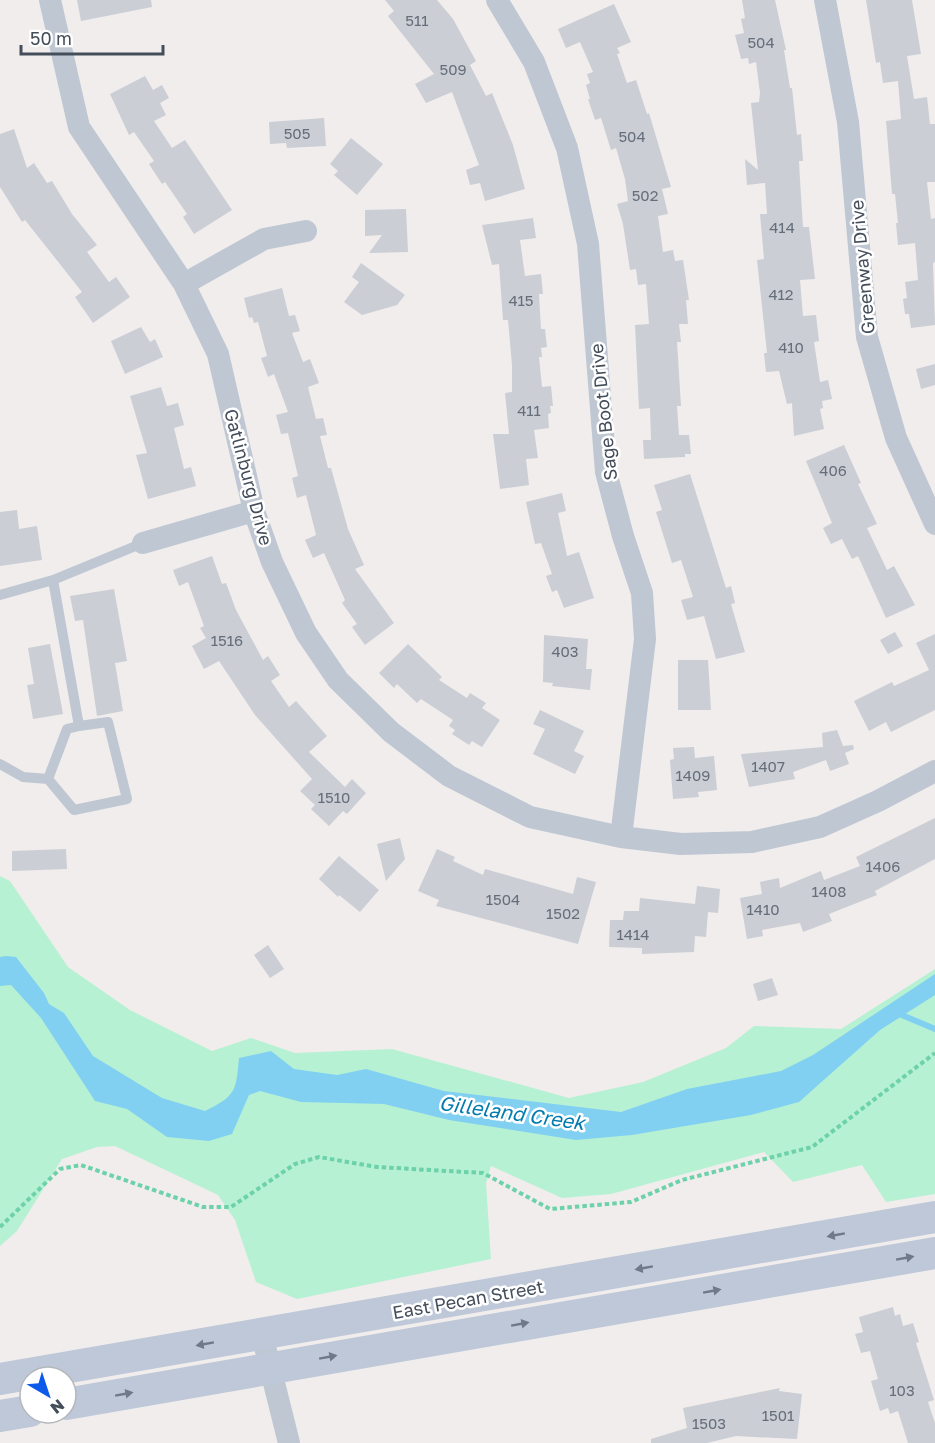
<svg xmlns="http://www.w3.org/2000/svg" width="935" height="1443" font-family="'Golos Text',sans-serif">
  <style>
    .green { fill: #b7f1d3 }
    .water { fill: #81d0f2 }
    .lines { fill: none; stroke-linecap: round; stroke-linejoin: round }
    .stream { stroke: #81d0f2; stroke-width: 6 }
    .building { fill: #cbced5 }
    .path { stroke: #6dd2a9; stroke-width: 4; stroke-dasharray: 4.5 3; stroke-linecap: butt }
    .service { stroke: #bfc7d3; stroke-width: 10 }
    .minor { stroke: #bfc7d3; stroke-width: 22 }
    .secondary { stroke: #bec8d8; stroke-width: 32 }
    .oneway { fill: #6f7987 }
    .labels { text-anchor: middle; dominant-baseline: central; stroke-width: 5; stroke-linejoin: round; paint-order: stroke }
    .number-label { font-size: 15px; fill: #666e7a }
    .street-label { font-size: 18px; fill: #444e5b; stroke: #fff }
    .water-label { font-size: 20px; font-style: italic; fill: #027bb0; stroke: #fff }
  </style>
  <rect width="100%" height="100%" fill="#f0edec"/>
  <path class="green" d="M0 876 10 881 68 967 130 1010 212 1051 251 1038 295 1053 392 1049 569 1098 643 1082 726 1048 754 1026 841 1029 935 969V1194L886 1202 862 1165 793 1182 764 1152 611 1194 562 1198 491 1166 486 1183 491 1259 297 1299 256 1282 235 1220 218 1195 115 1146 97 1147 62 1159 17 1231 0 1246Z"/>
  <path class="water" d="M6 956 16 957 44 993 49 1004 64 1013 93 1056 162 1098 205 1111C236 1096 236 1091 239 1058L271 1051 294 1069 337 1075 366 1069 444 1091 621 1112 687 1089 781 1071 813 1055 935 974V995L880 1030 799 1102 751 1115 632 1135 576 1140 449 1120 384 1104 301 1102 260 1091 249 1095 232 1134 209 1141 167 1137 127 1109 95 1101 41 1018 11 985 0 986V957Z"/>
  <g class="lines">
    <path class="stream" d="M897 1013 935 1029"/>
  </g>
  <path class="building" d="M77 0H151L152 7 81 21Z
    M385 0H437L453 19 476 61 470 65 486 96 492 93 513 145 525 189 485 201 480 183 470 185 466 170 479 165 452 92 426 103 415 84 434 74 388 16 394 11Z
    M742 0H775L786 50H784L790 88H792L797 135 801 134 803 161H799L800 180 803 227H809L815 279 800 280 803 316 816 315 819 341 814 342 820 382 828 380 832 399 822 401 823 408 820 409 824 429 794 436 792 403 787 404 779 371 766 372 764 353H767L757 260 764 259 760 214H767L765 183 747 185 745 159 758 170 751 103 759 102 760 93 756 62 749 64 748 58 741 59 735 35 744 33 741 19 745 18Z
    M866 0H912L921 54 907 56 914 99 927 97 930 124H935V182H927L931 219 935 218V262L933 263 935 325 911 328 909 314H905L903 299 907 298 905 282 918 280 915 243 898 245 896 223H898L895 194H892L886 121 901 119 898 81 883 83 880 62 876 63Z
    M614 4 631 42 617 48 620 53 617 54 627 83 636 80 647 114 649 113 671 187 662 189 668 214 658 216 663 252 673 250 675 261 683 260 689 300H686L688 324H679L681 342H677L681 406H677L679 435H689L691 454H685V457L644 459 643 440H651L650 408 639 409 635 325 649 324 646 284 638 285 636 269 630 270 623 224 617 204 628 201 625 179 616 148 611 150 601 118 595 120 588 99H590L586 85 590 83 587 74 593 72 580 42 566 48 558 29Z
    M145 76 153 90 162 85 169 98 160 103 166 115 154 121 172 148 185 140 232 210 194 234 183 217 187 214 165 182 162 184 149 164 154 161 134 132 129 135 110 94Z
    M324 118 326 146 287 148 286 143 270 144 269 122Z
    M14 129 27 168 34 163 47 183 52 181 72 214 97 245 87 252 109 282 116 277 130 297 93 323 75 297 82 292 25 220 22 222 0 187V134Z
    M351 138 383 164 357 195 334 175 338 171 330 164Z
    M406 209 408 252 369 253 382 235 365 236V210Z
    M533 218 536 238 520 240 525 276 541 274 543 294H539L541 329H545L547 347 541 348 542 357H539L542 387 551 386 553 406H550L551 413 548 414 549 428 534 430 538 458 526 459 529 485 500 489 493 434H509L505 393 512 392V365L508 320H503L499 264 492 265 482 225Z
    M361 263 405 295 397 305 362 315 344 302 359 282 352 277Z
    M282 288 289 316 295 315 300 331 292 333 303 362 310 359 319 383 308 387 316 419 323 418 327 435 320 436 328 468H331L348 529 364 565 355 569 394 623 365 645 352 627 357 624 342 603 345 600 324 553 313 558 305 540 316 535 306 495 297 498 292 478 298 476 288 433 281 434 276 415 288 412 274 374 268 377 261 358 267 356 258 322 254 323 252 317 249 318 244 298Z
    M141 327 150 342 155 339 163 357 125 374 111 341Z
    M935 364V385L921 389 916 369Z
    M161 387 167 406 178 403 184 425 174 428 184 469 191 467 196 486 148 499 136 455 147 453 130 396Z
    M844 445 861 483 858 484 877 524 867 528 887 570 894 566 915 605 886 618 858 556 852 559 842 539 831 544 823 528 832 523 806 461Z
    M690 474 726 588 731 586 735 603 731 604 745 652 716 659 704 616 687 620 681 600 693 597 681 560 672 563 656 512 662 510 654 485Z
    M562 493 566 511 558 513 567 556 579 552 594 598 564 608 557 590 552 592 546 576 552 574 541 543 535 544 526 502Z
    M17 510 19 529 37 526 42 560 0 566V512Z
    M212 556 222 584 226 583 236 610 263 660 268 656 280 675 271 681 289 707 296 701 327 736 309 752 345 787 352 779 366 793 347 814 343 811 329 826 311 809 315 805 300 791 312 779 255 715 219 661 204 669 192 646 206 638 200 628 204 626 188 582 179 586 173 570Z
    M114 589 127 661 115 663 123 711 97 716 83 620 75 621 70 596Z
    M895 632 903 646 888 654 880 640Z
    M935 634V710L891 732 886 722 869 731 854 701 892 682 894 686 929 670 916 643Z
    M544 635 588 639 586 669H592L590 690 552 686 553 683 543 682Z
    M50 644 63 714 33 719 27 685 34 684 28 648Z
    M408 644 442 677 439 680 467 698 470 693 486 703 482 708 500 720 482 747 472 741 469 745 452 734 455 730 449 726 453 720 421 699 417 703 397 684 394 688 379 673Z
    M678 660H708L711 710H678Z
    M540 710 584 731 574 751 584 756 575 774 533 754 545 729 533 724Z
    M837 730 843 746 853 745 854 749 845 753 849 764 830 771 826 760 793 772 795 779 749 787 741 754 823 747 822 733Z
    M694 747 695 758 714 756 717 790 698 792 699 797 673 799 670 760 674 759 673 748Z
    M935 818V859L875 891 877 895 829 914 832 921 803 932 800 923 762 930 763 936 747 939 740 898 762 894 760 882 779 878 780 888 821 871 824 880 860 866 856 857Z
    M400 838 405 859 386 881 377 844Z
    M66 849 67 869 12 871V851Z
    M437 849 455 857 453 861 483 875 485 869 573 894 577 877 596 882 578 944 436 906 439 900 418 891Z
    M339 856 379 890 360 912 339 895 338 897 319 879Z
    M697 886 720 889 718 913 708 912 706 937 695 936 694 952 642 954V948L609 947 610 920H623L624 911H639L640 898 695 904Z
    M268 945 284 969 270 978 254 955Z
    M772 978 778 995 758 1001 753 984Z
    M893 1307 895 1316 900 1314 903 1326 913 1323 919 1342 916 1343 934 1400 928 1402 935 1423V1443H908L898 1411 890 1414 888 1408 880 1411 871 1381 878 1379 870 1351 861 1353 855 1334 863 1332 859 1317Z
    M780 1388 779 1391 802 1394 797 1439 736 1436 707 1443H651V1439L687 1428 683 1408Z"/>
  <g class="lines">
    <path class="path" d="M0 1227 60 1169 81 1165 203 1207H231L295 1164 319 1157 377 1167 483 1173 550 1209 631 1202 682 1180 812 1147 935 1053"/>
    <path class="service" d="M53 580 79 726 108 722 127 799 74 810 48 779 67 729 79 726
      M0 595 53 580 143 543
      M0 764 23 777 48 779"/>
    <path class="minor" d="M50 0 79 127 184 284 218 354 254 511 272 562 306 633 338 680 391 732 449 776 530 817 621 837 681 844 752 842 820 827 878 801 935 771
      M497 0 534 62 567 148 588 244 606 472 623 536 642 593 645 639 621 837
      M825 0 848 122 867 337 896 438 935 524
      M184 284 264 239 306 231
      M143 543 254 511
      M262 1335 289 1443"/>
    <path class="secondary" d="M0 1379 935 1217
      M66 1404 935 1253
      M0 1416 30 1411"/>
  </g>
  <defs><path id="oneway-solid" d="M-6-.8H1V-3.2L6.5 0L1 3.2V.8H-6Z" transform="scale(1.5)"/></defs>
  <g class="oneway">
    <use href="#oneway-solid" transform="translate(836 1235) rotate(170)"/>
    <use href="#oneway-solid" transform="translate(905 1258) rotate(-10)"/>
    <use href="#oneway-solid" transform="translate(644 1268) rotate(170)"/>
    <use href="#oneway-solid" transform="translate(712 1291) rotate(-10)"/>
    <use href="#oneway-solid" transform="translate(520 1324) rotate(-10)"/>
    <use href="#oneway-solid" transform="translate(205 1344) rotate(170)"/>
    <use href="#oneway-solid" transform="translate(328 1357) rotate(-10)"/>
    <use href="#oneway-solid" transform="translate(124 1394) rotate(-10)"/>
  </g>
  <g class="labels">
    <g class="number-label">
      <text x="417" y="20">511</text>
      <text x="761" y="42">504</text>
      <text x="453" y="69">509</text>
      <text x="297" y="133">505</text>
      <text x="632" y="136">504</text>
      <text x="645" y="195">502</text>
      <text x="782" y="227">414</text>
      <text x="781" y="294">412</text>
      <text x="521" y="300">415</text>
      <text x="791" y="347">410</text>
      <text x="529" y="410">411</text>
      <text x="833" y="470">406</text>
      <text x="227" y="640">1516</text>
      <text x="565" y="651">403</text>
      <text x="768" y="766">1407</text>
      <text x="693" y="775">1409</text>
      <text x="334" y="797">1510</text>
      <text x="883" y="866">1406</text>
      <text x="829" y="891">1408</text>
      <text x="503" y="899">1504</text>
      <text x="763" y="909">1410</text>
      <text x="563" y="913">1502</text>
      <text x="633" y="934">1414</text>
      <text x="902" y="1390">103</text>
      <text x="778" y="1415">1501</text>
      <text x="709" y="1423">1503</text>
    </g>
    <g class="street-label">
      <text transform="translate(862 267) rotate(-95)">Greenway Drive</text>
      <text transform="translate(603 412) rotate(-96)">Sage Boot Drive</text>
      <text transform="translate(249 477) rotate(75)">Gatlinburg Drive</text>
      <text transform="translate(468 1299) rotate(-10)">East Pecan Street</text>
    </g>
    <g class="water-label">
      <text transform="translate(512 1112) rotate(8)">Gilleland Creek</text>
    </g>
  </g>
  <g transform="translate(48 1395) rotate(141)"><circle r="28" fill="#ffffff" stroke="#b4b8bd" stroke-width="1.5"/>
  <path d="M0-4.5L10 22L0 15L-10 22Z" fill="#0c59ea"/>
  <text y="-9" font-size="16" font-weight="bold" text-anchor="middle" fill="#444e5b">N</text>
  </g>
  <path d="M21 45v9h142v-9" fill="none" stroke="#444e5b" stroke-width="3"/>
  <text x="30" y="45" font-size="18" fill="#444e5b" stroke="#ffffff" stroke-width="4.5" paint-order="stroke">50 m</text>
</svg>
